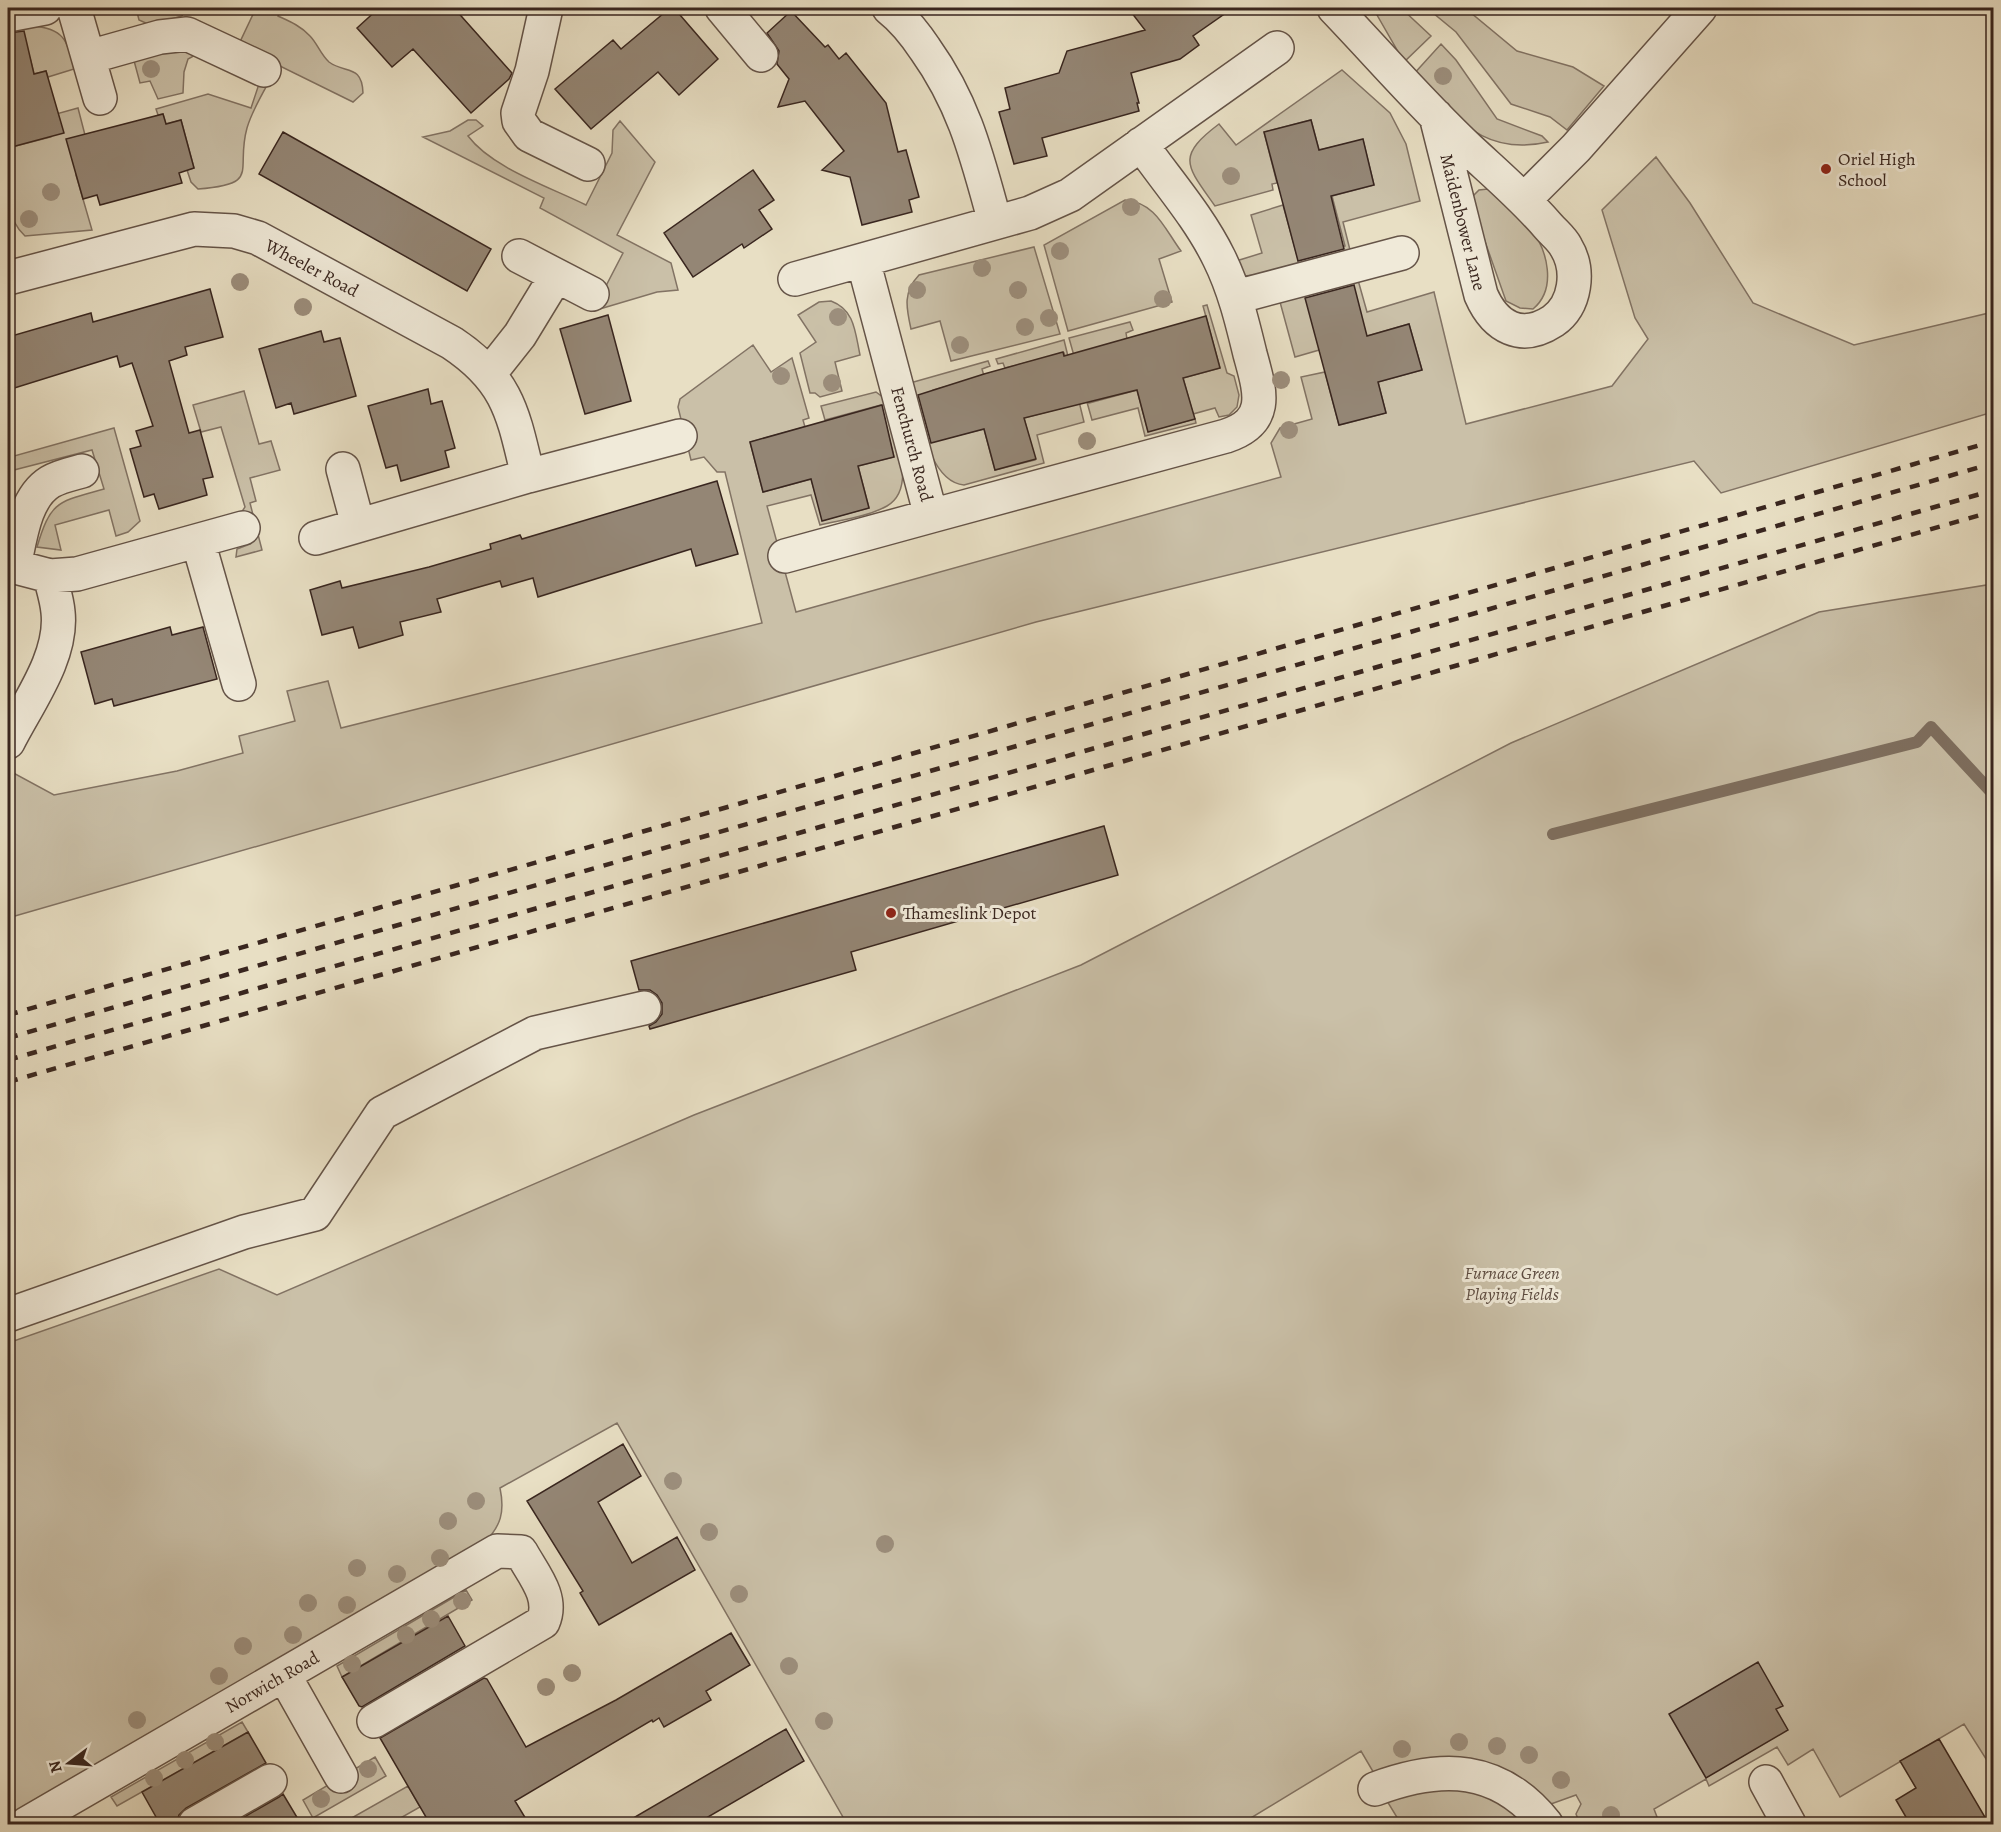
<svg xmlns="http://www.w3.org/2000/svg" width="2001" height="1832" font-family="Alegreya,serif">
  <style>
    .green { fill: #cac0a8; stroke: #827364; stroke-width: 1.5 }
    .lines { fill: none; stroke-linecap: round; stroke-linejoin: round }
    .stream { stroke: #7e6f60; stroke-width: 12 }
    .building { fill: #948675; stroke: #39261f; stroke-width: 1.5 }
    .minor-casing { stroke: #655448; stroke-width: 36 }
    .minor { stroke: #f0ead9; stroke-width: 33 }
    .rail { stroke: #39261f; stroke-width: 4.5; stroke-dasharray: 10 10; stroke-linecap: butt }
    .tree { fill: #9c8e7c }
    .poi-dot { fill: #8f2418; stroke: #f0ead9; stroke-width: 2 }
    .labels { text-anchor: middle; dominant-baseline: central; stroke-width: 6; stroke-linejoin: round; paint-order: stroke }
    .poi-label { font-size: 18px; fill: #39261f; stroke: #f0ead9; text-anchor: start }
    .street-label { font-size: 18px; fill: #39261f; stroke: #f0ead9 }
    .park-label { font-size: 18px; font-style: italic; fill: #5d4c41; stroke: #f0ead9 }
  </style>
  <rect width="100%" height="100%" fill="#e8dfc4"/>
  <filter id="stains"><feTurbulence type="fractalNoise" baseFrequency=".00333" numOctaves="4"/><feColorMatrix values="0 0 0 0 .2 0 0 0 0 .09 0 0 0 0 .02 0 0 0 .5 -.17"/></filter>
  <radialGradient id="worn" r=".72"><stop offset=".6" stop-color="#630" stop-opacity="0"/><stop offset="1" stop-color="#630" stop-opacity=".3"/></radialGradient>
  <path class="green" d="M136 8H185L182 16 150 25 139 20Z
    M256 8H281L278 16C289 21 301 26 310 36 317 43 321 55 329 62 345 74 362 64 363 93L353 102 278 65C268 85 253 107 247 128 235 171 262 184 198 189L191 182 187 170 194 168 181 120 166 124 163 114 158 115 156 109 208 94 251 108 262 75 239 44Z
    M1373 8H1401L1431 36 1404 62Z
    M1427 8H1465L1517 51 1573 67 1604 86 1567 130 1550 117 1511 104 1456 32Z
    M32 26C63 28 68 40 74 69L48 77 46 71 34 74 30 58 8 64V31Z
    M1441 44 1456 60 1497 119 1542 136 1548 142C1482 157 1456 116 1412 76Z
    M182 45 201 52 188 59 184 72 183 93 158 99 150 81 140 83 133 57Z
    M1342 70 1390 113 1406 144 1420 201 1343 222 1350 250 1256 275 1243 276 1233 262 1262 253 1251 215 1283 205 1298 259 1345 246 1332 196 1374 185 1363 140 1319 150 1311 120 1264 132 1277 183 1272 184 1273 190 1215 206C1187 166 1175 157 1219 124L1236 145Z
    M78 108 85 135 76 175 92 230 25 236C1 214 8 178 8 148L51 137 56 114Z
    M468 120H476L483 126 468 136C492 168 550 187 586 205L612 153 613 130 620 121 655 162 617 235 671 263 678 290 657 292 593 311 623 253 540 208 544 198 423 137 450 131Z
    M1656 157 1690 203 1753 303 1854 345 1993 312V412L1721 493 1694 461 1036 622 8 918V770L54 795 177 771 243 753 239 736 295 721 287 691 328 681 341 728 762 623 725 472H717L704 457 691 460 678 407 680 399 753 345 771 372 792 358 809 418 803 420 805 427 750 442 763 492 811 479 823 520 869 508 858 466 894 457 881 405 825 420 821 406 876 392 884 398C892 426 920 487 887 506 867 517 841 520 820 525L811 495 767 506 796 612 1281 477 1271 443 1280 428 1312 419 1301 377 1325 372 1339 425 1386 413 1378 382 1422 370 1409 324 1295 357 1280 302 1358 280 1367 312 1434 292 1466 424 1612 386 1648 339 1635 318 1602 210Z
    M1488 189C1502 201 1519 213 1530 228 1548 250 1557 289 1533 309L1520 308 1506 301 1470 199 1479 190Z
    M1125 200C1156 203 1164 228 1181 251L1159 259 1172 302 1068 331 1044 245Z
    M1034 247 1060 334 951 361 940 321 911 329C906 307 903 292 919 275Z
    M831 301C855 310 855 332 860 355L835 362 842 391 820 397 815 393H810L800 353 816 342 798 315 819 302Z
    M1207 305 1227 373 1234 376 1239 395 1237 407 1229 415 1219 417 1215 408 1193 414 1183 378 1220 368 1203 306Z
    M1130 322 1133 330 1126 333 1127 339 1076 354 1089 403 1137 390 1148 431 1195 419 1196 423 1145 436 1138 408 1092 420 1069 338Z
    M1064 340 1084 422 1037 435 1044 463 964 485C928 482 919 413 910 383L988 361 990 366 982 369 984 376 933 390 946 438 984 429 995 470 1035 460 1024 418 1077 404 1064 353 1005 368 1003 363 998 364 996 359Z
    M244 391 259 444 271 441 280 470 250 478 256 501 250 503 262 550 236 557 237 549 250 544 241 513 245 507 221 427 201 432 193 405Z
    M114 428 140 521 128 532 116 536 109 510 55 525 61 550 37 547C51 500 58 502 104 489L92 450 14 470V456Z
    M1993 584V1770L1964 1724 1840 1797 1813 1749 1788 1765 1777 1747 1709 1786 1706 1779 1654 1809 1657 1817 1644 1824H1580L1576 1814 1581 1804 1576 1795 1551 1804 1375 1775 1361 1751 1241 1824H847L617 1423 500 1488C505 1512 501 1526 484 1543L8 1817V1343L219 1269 277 1295 694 1115 1081 965 1511 743 1819 612Z
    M466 1590 472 1600 342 1677 337 1666Z
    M242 1722 248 1732 117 1806 111 1797Z
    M375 1757 386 1776 313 1818 303 1800Z
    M1451 1784 1497 1797 1527 1824H1401L1387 1801Z
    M408 1786 420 1807 390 1824H341Z"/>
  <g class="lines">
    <path class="stream" d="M1553 834 1917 742 1931 727 1994 795"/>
  </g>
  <path class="building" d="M379 8H454L512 73 509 79 471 113 413 49 392 67 357 28Z
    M670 8H674L718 59 679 95 658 72 591 129 555 89 613 40 621 49Z
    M1128 8H1233L1193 36 1199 45 1180 59 1131 73 1139 103H1137L1139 111 1042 138 1047 156 1014 164 999 112 1010 109 1005 88 1059 73 1067 51 1145 30Z
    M791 11 825 47 828 45 839 59 846 53 886 103 898 152 906 150 919 197 909 200 912 212 862 225 850 177 822 170 844 151 805 101 778 107 789 79 777 64 779 51 767 33Z
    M24 31 34 74 46 71 64 133 8 148V33Z
    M163 114 166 124 181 120 194 168 179 173 182 183 100 205 97 195 83 199 66 139Z
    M1311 120 1319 150 1363 139 1374 185 1331 196 1344 249 1298 261 1264 132Z
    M283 132 491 249 467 291 259 174Z
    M753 170 774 200 759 210 772 229 744 248 742 244 693 277 664 233Z
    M1354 285 1367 336 1409 324 1422 370 1378 382 1386 413 1339 425 1305 298Z
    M210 289 223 337 185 347 187 355 169 361 189 433 200 430 213 477 203 479 207 495 159 509 154 494 144 497 130 449 141 446 136 431 153 426 132 363 120 367 117 356 8 390V337L91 313 93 322Z
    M608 315 631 401 585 414 560 329Z
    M1206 316 1220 368 1183 378 1195 419 1148 432 1137 390 1024 418 1036 459 995 470 984 429 931 443 918 395 984 374 1063 352 1064 356Z
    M321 331 324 342 340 338 356 396 294 414 291 403 276 408 259 349Z
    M428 389 431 404 442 401 455 448 445 451 449 467 401 481 397 465 386 468 368 406Z
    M882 405 894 457 858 466 869 508 822 521 811 479 763 492 750 442Z
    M717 481 738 554 696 566 691 549 538 597 533 578 502 587 500 581 437 599 441 612 400 622 403 635 359 648 353 627 322 635 310 590 340 581 342 588 429 567 491 549 490 544 520 535 522 539Z
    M170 627 172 635 203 627 217 679 114 706 112 699 95 704 81 652Z
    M1104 826 1118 875 851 952 856 970 650 1029 649 1026 656 1022 662 1014V1003L657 995 650 990H639L631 961Z
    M623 1444 641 1476 598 1502 632 1563 677 1537 695 1570 599 1625 580 1593 583 1591 527 1501Z
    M448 1616 465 1646 362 1707 359 1706 342 1677Z
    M731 1633 750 1665 706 1691 711 1700 664 1727 659 1718 653 1722 652 1720 515 1801 529 1824H430L380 1738 484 1678 487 1679 526 1747 616 1700Z
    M1758 1662 1783 1706 1776 1709 1788 1730 1706 1778 1669 1714Z
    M786 1729 804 1761 696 1824H623Z
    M248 1732 266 1763 186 1808 179 1815 176 1824H160L142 1792Z
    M1939 1739 1989 1824H1910L1896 1800 1916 1788 1900 1761Z
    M283 1794 301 1824H232L279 1797Z"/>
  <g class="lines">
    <g class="minor-casing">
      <path id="minor" d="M74 8 100 98
        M546 8 532 71 518 113 519 121 529 135 588 164
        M722 8 761 55
        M889 8C903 19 915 34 925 49 965 105 977 157 995 222
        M1334 8C1379 55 1422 105 1470 150 1497 175 1524 198 1548 226 1554 233 1562 239 1566 247 1580 270 1576 305 1553 321 1521 342 1495 327 1481 295L1436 116
        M8 15 45 8
        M89 57 160 37 187 34 264 70
        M1525 199 1576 148 1700 8
        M519 256 592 294
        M8 278 194 229 234 231 258 238 452 343C509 381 513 414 528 476
        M795 279 1030 213 1070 195 1277 48
        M1236 297 1402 253
        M490 373 520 335 556 276
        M343 469 358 525
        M931 516 1226 436C1271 421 1260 391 1250 354 1242 321 1234 288 1219 258 1199 217 1167 181 1141 144
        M316 538 528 476 680 436
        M198 541 239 684
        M785 556 931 516 863 260
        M8 565 50 576 77 574 243 528
        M14 567C20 540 24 498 50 482 60 476 71 474 82 471
        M8 742C27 704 63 657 58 612 57 600 53 588 50 576
        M8 1315 244 1232 315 1214 382 1113 535 1033 644 1008
        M284 1675 341 1776
        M1766 1782 1789 1824
        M1375 1789C1442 1764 1499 1765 1546 1824
        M26 1824 497 1551 521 1552C533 1574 554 1597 543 1622L374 1721
        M195 1824 270 1781"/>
    </g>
    <use href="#minor" class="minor"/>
    <path class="rail" d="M8 1015 1994 441
      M8 1038 1994 463
      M8 1060 1994 490
      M8 1082 1994 511"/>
  </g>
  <g class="tree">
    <circle cx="151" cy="69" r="9"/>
    <circle cx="1443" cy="76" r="9"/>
    <circle cx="1231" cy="176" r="9"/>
    <circle cx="51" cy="192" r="9"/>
    <circle cx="1131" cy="207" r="9"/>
    <circle cx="29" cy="219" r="9"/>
    <circle cx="1060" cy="251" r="9"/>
    <circle cx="982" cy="268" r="9"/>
    <circle cx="240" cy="282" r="9"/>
    <circle cx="917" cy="290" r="9"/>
    <circle cx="1018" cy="290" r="9"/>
    <circle cx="1163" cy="299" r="9"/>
    <circle cx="303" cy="307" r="9"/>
    <circle cx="838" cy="317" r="9"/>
    <circle cx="1049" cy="318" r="9"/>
    <circle cx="1025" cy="327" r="9"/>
    <circle cx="960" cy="345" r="9"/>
    <circle cx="781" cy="376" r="9"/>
    <circle cx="1281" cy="380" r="9"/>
    <circle cx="832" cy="383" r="9"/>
    <circle cx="1289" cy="430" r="9"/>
    <circle cx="1087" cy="441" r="9"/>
    <circle cx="673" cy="1481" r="9"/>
    <circle cx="476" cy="1501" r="9"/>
    <circle cx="448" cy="1521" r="9"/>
    <circle cx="709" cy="1532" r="9"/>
    <circle cx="885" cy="1544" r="9"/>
    <circle cx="440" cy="1558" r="9"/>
    <circle cx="357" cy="1568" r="9"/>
    <circle cx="397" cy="1574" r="9"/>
    <circle cx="739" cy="1594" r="9"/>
    <circle cx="462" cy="1601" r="9"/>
    <circle cx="308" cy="1603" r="9"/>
    <circle cx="347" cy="1605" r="9"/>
    <circle cx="431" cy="1619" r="9"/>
    <circle cx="293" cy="1635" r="9"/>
    <circle cx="406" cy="1635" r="9"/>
    <circle cx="243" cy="1646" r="9"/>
    <circle cx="352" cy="1664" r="9"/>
    <circle cx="789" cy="1666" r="9"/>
    <circle cx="572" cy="1673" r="9"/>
    <circle cx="219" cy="1676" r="9"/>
    <circle cx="546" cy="1687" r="9"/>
    <circle cx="137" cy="1720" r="9"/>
    <circle cx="824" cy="1721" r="9"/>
    <circle cx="215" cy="1742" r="9"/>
    <circle cx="1459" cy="1742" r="9"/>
    <circle cx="1497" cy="1746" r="9"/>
    <circle cx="1402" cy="1749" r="9"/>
    <circle cx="1529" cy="1755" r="9"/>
    <circle cx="185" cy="1760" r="9"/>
    <circle cx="368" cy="1769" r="9"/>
    <circle cx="154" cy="1778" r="9"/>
    <circle cx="1561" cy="1780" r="9"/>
    <circle cx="321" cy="1799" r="9"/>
    <circle cx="1611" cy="1815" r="9"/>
  </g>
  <g class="poi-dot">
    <circle cx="1826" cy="169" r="6"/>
    <circle cx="891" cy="913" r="6"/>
  </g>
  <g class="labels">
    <g class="poi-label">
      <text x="1838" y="159">Oriel High<tspan x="1838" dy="21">School</tspan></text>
      <text x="903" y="913">Thameslink Depot</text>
    </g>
    <g class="street-label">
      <text transform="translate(1463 222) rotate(76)">Maidenbower Lane</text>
      <text transform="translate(312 268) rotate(28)">Wheeler Road</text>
      <text transform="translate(912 444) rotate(75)">Fenchurch Road</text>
      <text transform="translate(272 1682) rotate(-30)">Norwich Road</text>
    </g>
    <g class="park-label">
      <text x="1512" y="1273">Furnace Green<tspan x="1512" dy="21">Playing Fields</tspan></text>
    </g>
  </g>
  <rect width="2001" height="1832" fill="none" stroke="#e8dfc4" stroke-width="30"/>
  <rect x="9" y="9" width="1983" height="1814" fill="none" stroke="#39261f" stroke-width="3"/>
  <rect x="15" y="15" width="1971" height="1802" fill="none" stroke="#39261f" stroke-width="1.5"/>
  <g transform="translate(69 1763) rotate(254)" stroke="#f0ead9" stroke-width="4.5" paint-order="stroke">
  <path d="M0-4.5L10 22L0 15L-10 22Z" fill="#39261f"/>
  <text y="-9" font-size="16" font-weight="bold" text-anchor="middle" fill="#39261f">N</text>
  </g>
  <rect width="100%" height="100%" filter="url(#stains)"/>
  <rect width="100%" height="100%" fill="url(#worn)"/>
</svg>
